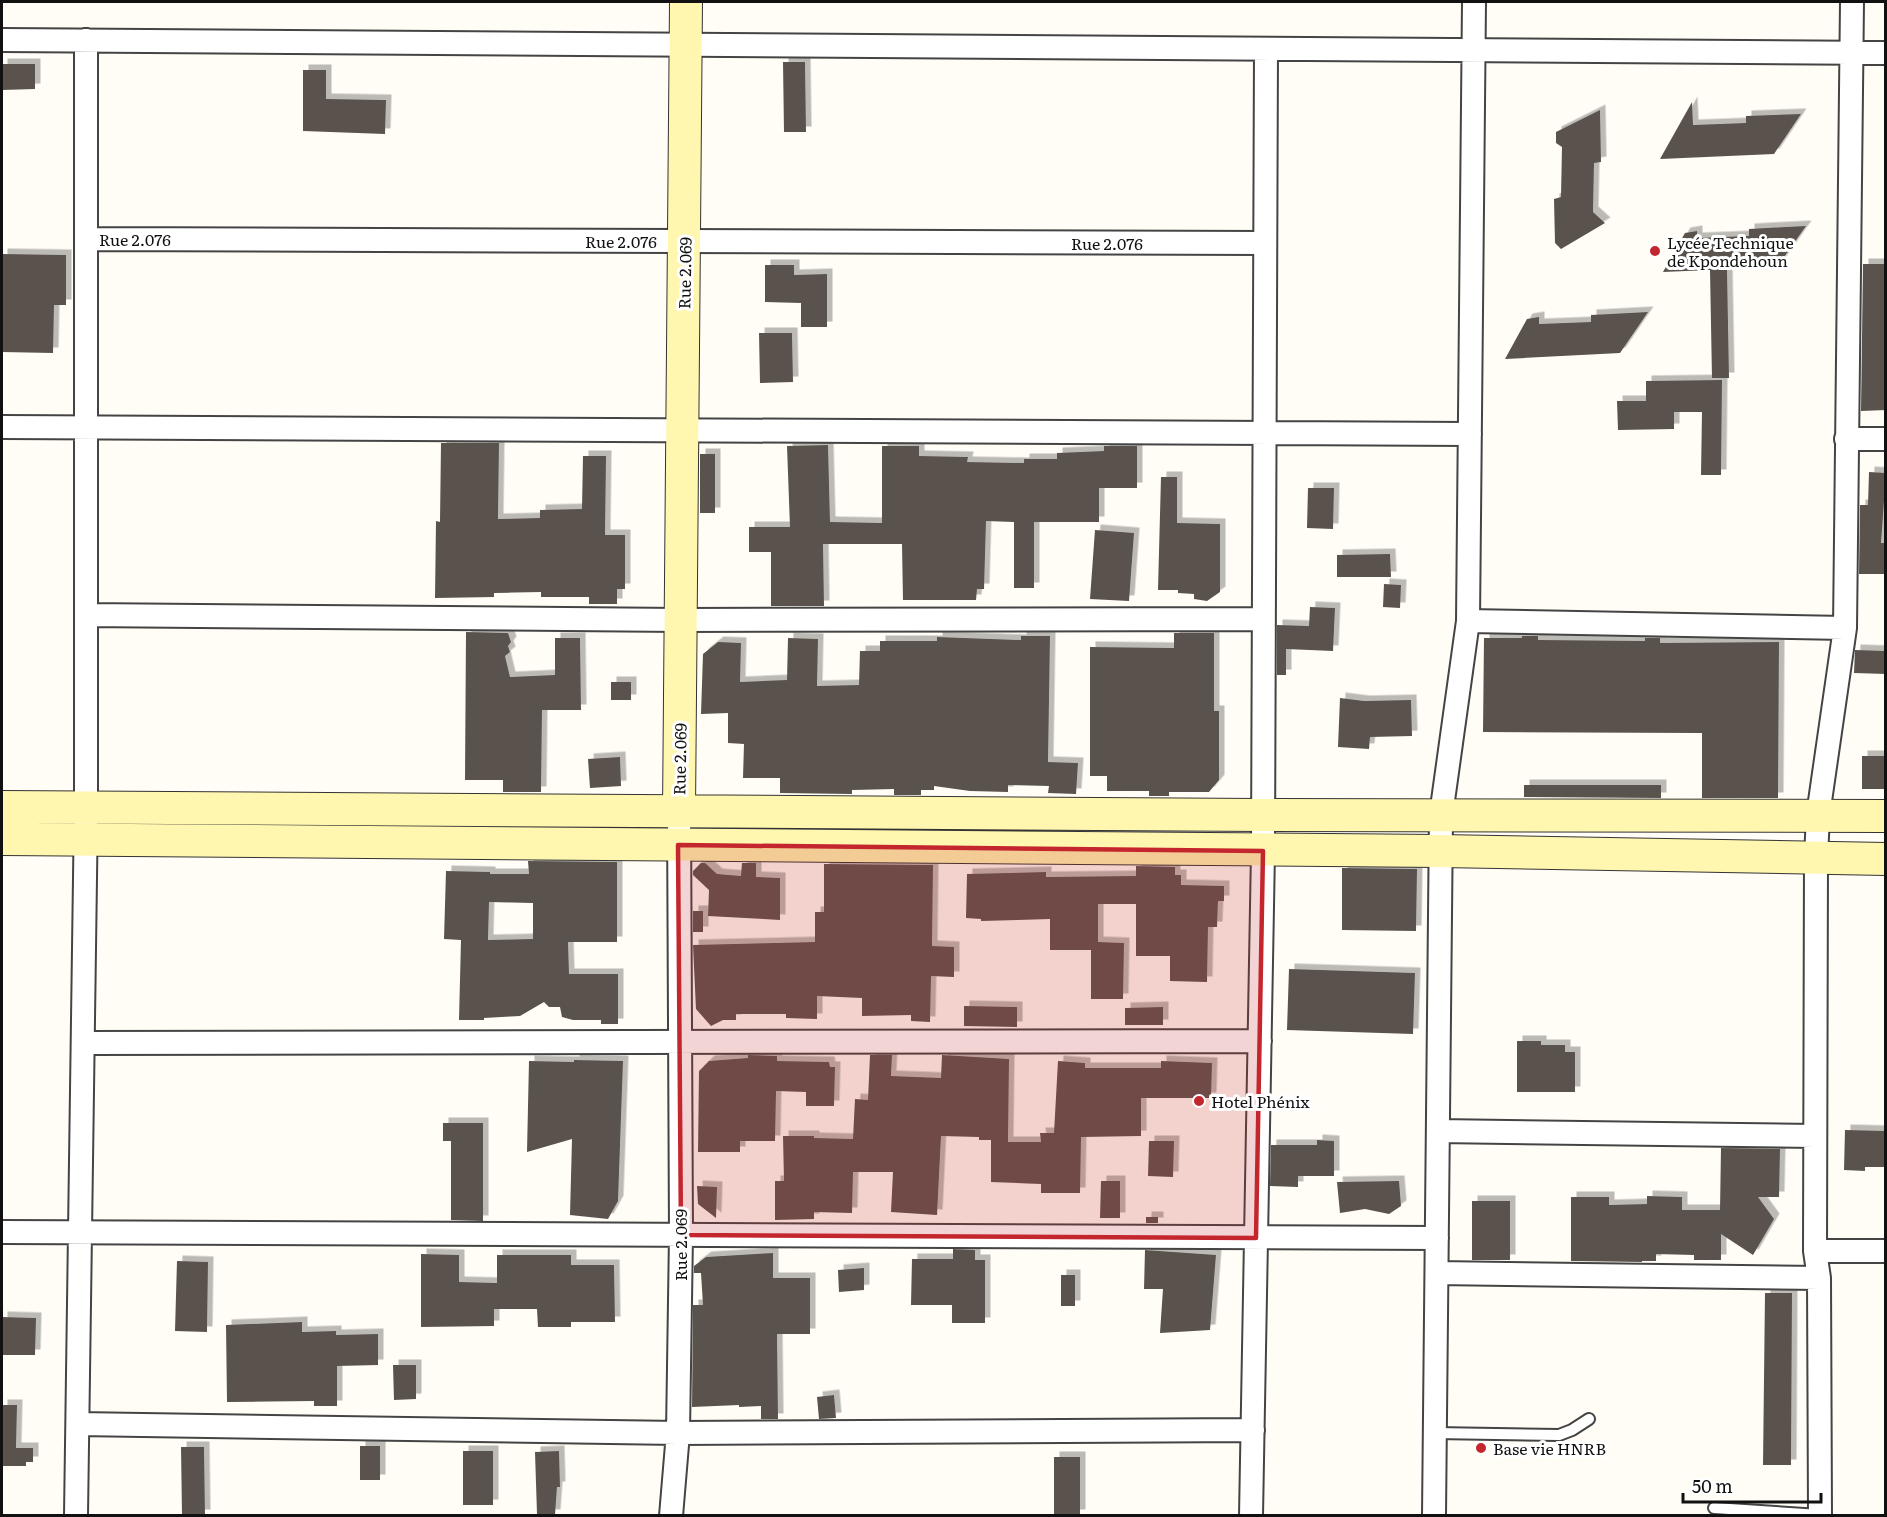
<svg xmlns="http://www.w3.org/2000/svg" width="1887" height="1517" font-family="Literata,serif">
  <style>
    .building { fill: #5a524d; fill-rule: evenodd; filter: url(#shadow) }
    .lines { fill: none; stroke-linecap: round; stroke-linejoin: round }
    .lane-casing { stroke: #444; stroke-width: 14 }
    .street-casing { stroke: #444; stroke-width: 26 }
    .secondary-casing { stroke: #333; stroke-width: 34 }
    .lane { stroke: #fff; stroke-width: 10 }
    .street { stroke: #fff; stroke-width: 22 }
    .secondary { stroke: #fff6b0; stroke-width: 32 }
    .marked { fill: #c4262e; fill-opacity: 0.2; stroke: #c4262e; stroke-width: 4.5; stroke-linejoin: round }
    .poi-dot { fill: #c4262e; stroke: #fff; stroke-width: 2 }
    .labels { text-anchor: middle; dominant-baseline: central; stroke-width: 6; stroke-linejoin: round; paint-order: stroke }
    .street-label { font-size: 16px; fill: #111; stroke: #fff }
    .poi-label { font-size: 16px; fill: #111; stroke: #fff; text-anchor: start }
  </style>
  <defs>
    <filter id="shadow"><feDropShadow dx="5.5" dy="-5.5" stdDeviation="0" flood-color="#0004"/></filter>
  </defs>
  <rect width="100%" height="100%" fill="#fffdf5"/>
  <path class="building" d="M783 62H805L806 132H784Z
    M2 64H35V89L2 90Z
    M303 70H326V99L386 100 385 134 303 131Z
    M1692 102 1693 125 1746 123V116L1801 114 1774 154 1660 159Z
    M1600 110 1601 162 1594 163 1593 212 1605 223 1561 249 1555 243 1554 199 1561 197 1562 147 1556 143V132Z
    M1806 226 1777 267 1727 270 1729 378H1712L1710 270 1663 272 1685 233 1697 231V238L1749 236V229Z
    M2 254 66 255V305H54L53 353 2 352Z
    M1863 264H1884L1886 410 1861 411Z
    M765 265H794V275L827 274V327H801V303L765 302Z
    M1648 312 1620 353 1505 359 1527 319 1539 317V324L1591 322V315Z
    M759 333H792L793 382 760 383Z
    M1722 380 1721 475H1701L1702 412H1674V429L1618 430 1617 401H1646V381Z
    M441 443H499L498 519 540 518V510L582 509 583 456H606L605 535H625V589H617V604H589V597H541V592L494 593V597L435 598 436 521 440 522Z
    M828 445 830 522 882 523V446H919V456L968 457 967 462 1024 463V459H1057V453L1104 451V446H1137V488H1099V522H1034V588H1014V522L986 521 984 589H977L976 600H903L902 544H823L824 606H771V552H749V527H790L787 446Z
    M700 454H715V513H700Z
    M1869 472 1886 473 1881 543H1886V574H1859L1860 505H1868Z
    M1161 477H1177V523L1220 524V592L1207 601 1194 599V594L1178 593V590H1158Z
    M1308 488H1334L1333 529 1307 528Z
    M1095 530 1134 533 1129 601 1090 599Z
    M1390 554 1391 577H1337V555Z
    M1384 584 1401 585 1400 608 1383 607Z
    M1310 607 1335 608 1333 651 1286 649V675H1277V625L1309 626Z
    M466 632 508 633 511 642 508 646 510 652 505 656 510 677 555 675V638H580L581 710H542L541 792H503V780H465Z
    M1174 633H1214V711H1219V780L1209 792H1169V796H1149V791H1107V776H1090V647L1174 648Z
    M1021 636H1050L1048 762 1078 763 1076 794 1048 793 1049 786 1008 785V792L970 791 934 786V790H921V795H894V789L852 790V794L780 793V778H743L744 744 728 743V713L701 714 703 654 718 642 741 643 740 682 787 680 788 638 818 639 817 686 859 685 860 651H880V641H937V637L1021 640Z
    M1522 636H1538V640L1645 641V638H1660V643L1779 642 1778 798H1702V733L1483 732 1484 638H1522Z
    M1855 650 1886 651V674L1854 673Z
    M611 682H631V700H611Z
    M1340 698 1364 701 1411 700 1412 736 1370 737 1369 749 1338 747Z
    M1862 756H1886V789H1862Z
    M620 757 621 786 590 788 588 759Z
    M1524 785H1661V798L1524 797Z
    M528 861 617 862V942H568L569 974H618V1024H601V1020H573L562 1017 560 1007H549L544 1002 520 1016 484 1018V1020H459L461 940 444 939 446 871 490 872V874H529ZM489 902 533 903V939L488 940Z
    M701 863H705L717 874 741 876 742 863H756V877L780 878V920L708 916 709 890 693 875V871Z
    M824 864 933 865 932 946 954 947V977L931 976 930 1022 911 1021V1015L862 1016V998L817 996V1019L786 1018V1014H736V1020H723L711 1026 696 1009 693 945 815 942V912H824Z
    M1136 866 1175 867V875H1181V885L1224 886V901H1218L1217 927H1208L1207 982 1170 981V956H1136V904H1098V942L1124 943 1123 999H1091V950H1050V919L981 921V919L966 918 967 874 1046 872V877L1136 876Z
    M1342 868 1417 869 1416 931 1342 930Z
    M693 911H703V932H693Z
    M1289 969 1415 973 1413 1034 1287 1030Z
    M964 1006 1017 1007V1027L964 1026Z
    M1163 1007V1025H1125V1008Z
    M1517 1041H1541V1045H1565V1052H1575V1092H1517Z
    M748 1055 777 1056V1061L829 1062 830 1067H835L834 1106H806V1092L776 1091 775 1141H740V1152H698L699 1071 709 1061 748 1058Z
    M870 1055H892L891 1076 941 1078 942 1055 1009 1059 1008 1142H1041L1040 1133H1054L1058 1061 1085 1063V1068H1161V1061L1212 1063 1211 1098H1141V1136L1081 1137 1080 1193H1041V1184L991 1182V1140H979V1137L941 1136 937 1215 891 1212 893 1172H853L852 1213 814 1212V1219L775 1220V1181H784L783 1136H814V1138L853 1139 855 1099 868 1100Z
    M574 1060 623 1061 618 1201 608 1219 570 1215 572 1139 527 1152 529 1061 574 1062Z
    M443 1123H483V1221L451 1220V1141H443Z
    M1845 1130 1886 1131 1885 1167H1865V1171L1844 1170Z
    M1317 1140 1334 1141V1176H1298V1187L1270 1186 1271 1145H1317Z
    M1149 1141H1174L1173 1177 1148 1176Z
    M1721 1148 1780 1149 1779 1197H1758L1774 1219 1753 1255 1721 1234V1260H1694V1255L1656 1254V1261H1642V1262L1571 1261V1197H1609V1205L1647 1204V1196L1682 1197V1210H1720Z
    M1101 1181H1120V1218H1100Z
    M1399 1181 1401 1206 1389 1214 1365 1209 1340 1213 1337 1182Z
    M697 1186 717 1187 716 1218 698 1204Z
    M1472 1201H1510V1260H1472Z
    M1146 1217H1158V1223H1146Z
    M953 1249 975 1250V1260H985V1323H952V1305H911L912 1259H953Z
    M1145 1250 1216 1255 1210 1330 1160 1333 1163 1289H1144Z
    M773 1253V1278H810V1334H777L778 1419H761V1406L739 1407V1405L692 1407 693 1305H703L701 1273H694V1266L706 1257Z
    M421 1254 459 1255V1282L497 1283V1255H571V1265H614L615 1322H571V1327H538L537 1309H494V1326L421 1327Z
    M177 1261 208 1262 207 1332 175 1331Z
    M864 1268V1290L839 1292 838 1270Z
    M1061 1275H1075V1306H1061Z
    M1765 1293H1792L1791 1465H1763Z
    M2 1317 36 1318 35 1355H2Z
    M302 1322V1332L336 1331V1335L378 1334V1365L337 1366V1406H314V1401L227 1402 226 1325Z
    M393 1365H416V1399L394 1400Z
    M834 1395 836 1418 819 1419 817 1397Z
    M2 1405H17L16 1448H33V1462H26V1466H2Z
    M360 1446H380V1480H360Z
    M181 1447H204L205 1515H182Z
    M463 1451H493V1505H463Z
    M559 1451 560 1487H557L555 1515 537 1514 535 1452Z
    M1054 1457H1080V1515H1054Z"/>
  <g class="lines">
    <g class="lane-casing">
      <path id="lane" d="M1435 1433 1559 1435 1572 1430 1589 1419
        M1714 1508 1820 1515"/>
    </g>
    <g class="street-casing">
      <path id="street" d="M2 40 1886 53
        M86 239 1265 243
        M2 427 1470 434
        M1846 439H1886
        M86 615 681 620 1263 619
        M1468 621 1845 628
        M83 1043 1260 1041
        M1438 1131 1815 1136
        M2 1232 1437 1238
        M1815 1251H1886
        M1437 1273 1819 1278
        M78 1424 678 1433 1253 1430
        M76 1516 86 807V40
        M671 1516 678 1433 681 1235 679 811
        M1251 1516 1263 851 1266 49
        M1434 1516 1441 815 1468 621 1474 2
        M1820 1516 1819 1278 1815 1251 1816 858 1818 815 1845 628 1852 2"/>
    </g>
    <g class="secondary-casing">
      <path id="secondary" d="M2 807 1262 815 1886 816
        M679 811 686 2
        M2 839 1440 851 1886 859"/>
    </g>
    <use href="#lane" class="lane"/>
    <use href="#street" class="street"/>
    <use href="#secondary" class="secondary"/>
  </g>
  <path class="marked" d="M678 845 1263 851 1256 1238 681 1235Z"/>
  <g class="poi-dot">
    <circle cx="1655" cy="251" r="6"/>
    <circle cx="1199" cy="1101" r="6"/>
    <circle cx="1481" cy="1448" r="6"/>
  </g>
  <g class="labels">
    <g class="street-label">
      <text x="135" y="239">Rue 2.076</text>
      <text x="621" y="241">Rue 2.076</text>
      <text x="1107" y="243">Rue 2.076</text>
      <text transform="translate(684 273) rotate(-89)">Rue 2.069</text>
      <text transform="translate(679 759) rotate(-89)">Rue 2.069</text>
      <text transform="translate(680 1245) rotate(-90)">Rue 2.069</text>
    </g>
    <g class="poi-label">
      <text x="1667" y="242">Lycée Technique<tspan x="1667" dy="18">de Kpondehoun</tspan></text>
      <text x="1211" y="1101">Hotel Phénix</text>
      <text x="1493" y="1448">Base vie HNRB</text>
    </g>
  </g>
  <rect width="1887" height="1517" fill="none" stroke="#111111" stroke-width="6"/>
  <path d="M1683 1493v9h138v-9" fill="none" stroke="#111111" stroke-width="3"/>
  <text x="1692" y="1493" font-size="18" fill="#111111" stroke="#ffffff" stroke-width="4.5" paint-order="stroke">50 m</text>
</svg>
